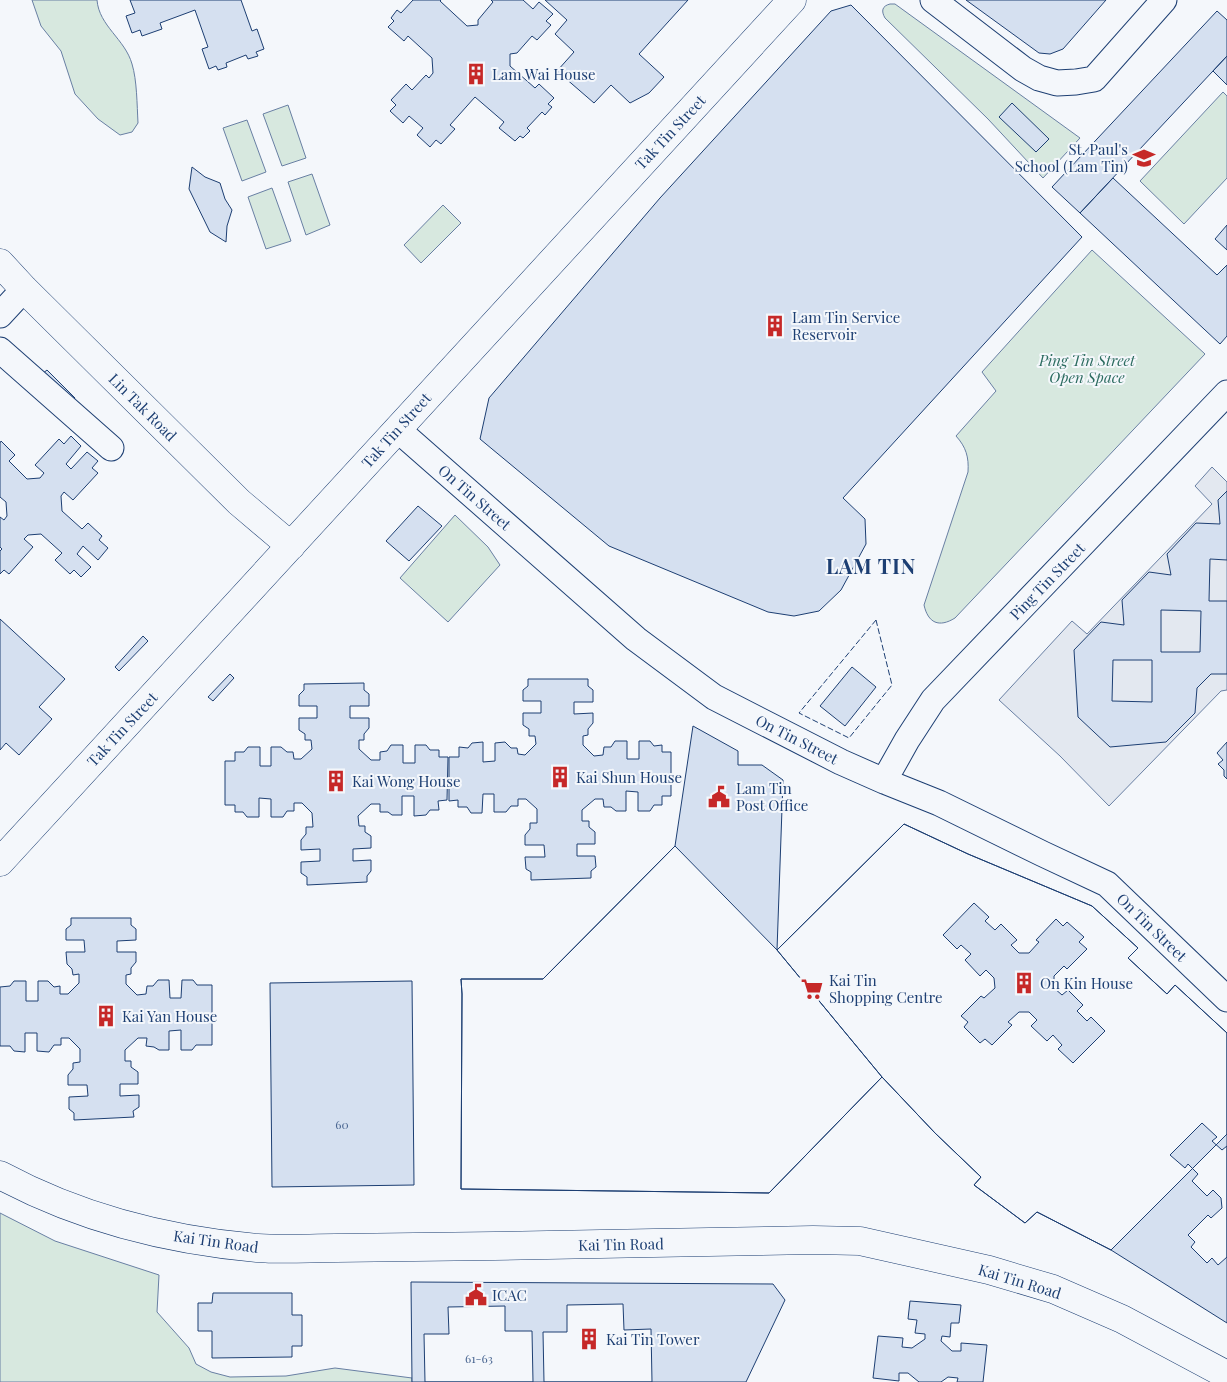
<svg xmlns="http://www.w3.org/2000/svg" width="1227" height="1382" font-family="'Playfair Display',serif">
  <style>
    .green { fill: #d7e8df; stroke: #687fa3 }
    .parking { fill: #e3e8f0; stroke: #687fa3 }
    .building { fill: #d5e0f0; stroke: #1d3f73; fill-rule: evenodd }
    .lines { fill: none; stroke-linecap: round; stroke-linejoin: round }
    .street-casing { stroke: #1d3f73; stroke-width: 27 }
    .secondary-casing { stroke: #1d3f73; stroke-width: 29 }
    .street { stroke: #f4f7fb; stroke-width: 25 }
    .secondary { stroke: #f4f7fb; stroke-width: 28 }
    .fence { stroke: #1d3f73; stroke-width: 1; stroke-dasharray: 6 2.5; stroke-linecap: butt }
    .labels { text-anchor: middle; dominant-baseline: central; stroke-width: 4; stroke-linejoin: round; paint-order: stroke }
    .number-label { font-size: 12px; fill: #4b6792 }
    .poi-label { font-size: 15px; fill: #1d3f73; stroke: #f4f7fb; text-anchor: start }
    .street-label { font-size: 15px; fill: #1d3f73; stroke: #f4f7fb }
    .park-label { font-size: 15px; font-style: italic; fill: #2c6c60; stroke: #f4f7fb }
    .district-label { font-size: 20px; font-weight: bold; letter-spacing: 1px; fill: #1d3f73; stroke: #f4f7fb }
  </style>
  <rect width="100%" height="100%" fill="#f4f7fb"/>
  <path class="green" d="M32 0H97C99 26 125 39 132 64 137 80 137 105 138 123L132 132 120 135 98 119 75 94 61 51 41 26Z
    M890 4H895L1080 138 1043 178 988 119 885 18C881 11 882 6 890 4Z
    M1223 92 1227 96V178L1184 224 1140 181Z
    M288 105 306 158 282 166 263 114Z
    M247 120 266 172 242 181 223 128Z
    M312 174 330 225 306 235 288 182Z
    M272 188 291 241 266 249 248 197Z
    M443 205 461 223 421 263 404 245Z
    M1092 250 1205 354 955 618C939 628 928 623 924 605L968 472C969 457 966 447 956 436L996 391 982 372Z
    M455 515 488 547 500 565 448 622 400 578Z
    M0 1213 55 1241 159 1275 157 1312 189 1348 196 1364 211 1372 230 1377 286 1376 335 1368 412 1378V1382H0Z"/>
  <path class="parking" d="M1212 467 1227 482V690L1221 691 1109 806 1060 756 999 700 1072 621 1087 634 1212 504 1195 486Z"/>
  <path class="building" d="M130 0H241L252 31 257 29 264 49 256 52 258 56 248 59 246 55 226 63 227 67 218 70 216 66 209 69 202 49 208 47 195 10 160 23 162 29 142 36 140 30 132 33 126 16 135 13Z
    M413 0H441L440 1 467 26 478 25V20L493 2 491 0H523L533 9 539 2 553 14 546 21 551 25 537 40 532 36 517 53 510 54V66L535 88 539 84 554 98 548 104 552 107 545 115 542 112 527 128 530 131 523 138 520 136 515 141 499 128 504 122 475 97 450 125 455 129 441 144 436 140 430 147 417 135 423 128 409 116 403 123 390 111 396 105 391 100 406 84 412 90 426 75 429 78 433 73 432 58 408 36 404 41 388 27 394 21 391 18 397 10 401 13Z
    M545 0H688L639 54 664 77 649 93 630 103 611 85 594 103 557 71 574 52 555 34 567 20Z
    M966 0H1106L1063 49 1050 54 1039 53Z
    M851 5 1082 237 843 498 865 519 866 544 841 590 819 611 794 616 768 612 609 546 480 439 489 398 660 198 831 11Z
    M1217 11 1227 20V56L1080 213 1052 187Z
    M1227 56V85L1213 71Z
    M1012 103 1049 139 1036 152 999 117Z
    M192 167 205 177 220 183 225 199 232 210 227 226 226 242 210 232 189 189Z
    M1113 178 1217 275 1227 265V336L1220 344 1080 213Z
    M1227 225V250L1215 239Z
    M47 370 75 398 71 403 42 374Z
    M71 436 81 446 66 464 71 469 87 452 98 461 92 468 98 473 73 500 64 492 61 496 62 511 82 529 88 523 102 536 99 540 108 548 98 560 83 546 77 554 91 567 81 577 74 570 70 574 55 560 62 553 41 534 28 535 24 539 33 547 9 574 4 570 0 574V551L2 549 0 547V517L4 520 7 516 6 502 0 497V443L1 441 15 455 9 461 27 479 40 478 44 473 35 465 59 439 64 444Z
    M1227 491V560L1210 559 1209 601H1227V674H1211L1197 688 1195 713 1166 742 1110 747 1078 717 1074 650 1101 622 1124 625 1122 600 1149 572 1171 575 1167 554 1196 523 1220 524 1218 500ZM1161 610 1201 611 1200 652H1161ZM1113 660H1152V702L1112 701Z
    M418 506 442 526 409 561 386 541Z
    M0 619 65 679 39 707 52 719 19 755 6 743 0 750Z
    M143 636 148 641 119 671 115 667Z
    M852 667 876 687 845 726 820 706Z
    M230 674 234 678 213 701 208 697Z
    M528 679H588V686L593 690V702H574V714L593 713V723L588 729V735L583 736V745L594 756 603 755 604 747H611L615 741H627V759H639V741H650L654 746 662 745V752H671V796H662V805H654L650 811H638V792L626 791V811H616L611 807H604L603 799H595L582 810V821H589V827L595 832V844H577V856H595L596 867 591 871V878L531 880V872L526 869 525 857H545L544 845H525V835L530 829V823H537V809L526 799H518V806H511L506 812H494V794H483L482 813H471L467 807H458V800L449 801V757H459V747L468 748 472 743 483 742V762L495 761V743L505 742 511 748H517L518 754 525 755 536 744 535 736H529V729L523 725V713H541V701H523V690L528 686Z
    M364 683V690L369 694V706H350V718H369V728L364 734V740H359V749L371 760H380V752L387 751 391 745H403V763H415V745H426L430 750H439V757H448L447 800 438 801 439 810H430L426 815 414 816V796H402V815H392L388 812H380V804H371L358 816 359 826H365V832L371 836V848L353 849V861L371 860V871L367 876V882L307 885V877L301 873V862L320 861V849L301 850V840L306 834V827H313L312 813 302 803H294V811H287L283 817H271V799L259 798V817H247L243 812H235V805H225V761H235V752H244L248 747H260V766H271V747H281L287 752H293L294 759H301L312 749 311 740H305V734L299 730V718H317V706H299V695L304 690V684Z
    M693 726 738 751V765H762L783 780 777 950 904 824 968 854 1092 906 1138 948 1128 958 1167 994 1175 985 1227 1033V1134L1111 1250 1037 1212 1025 1223 974 1185 981 1177 935 1133 882 1077 769 1193 461 1189 462 994 461 979H543L675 846Z
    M1227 742V779L1224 776V770L1218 764 1223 760 1217 753Z
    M904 824 968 854 1092 906 1138 948 1128 958 1167 994 1175 985 1227 1033V1323L1111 1250 1037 1212 1025 1223 974 1185 981 1177 935 1133 882 1077 777 950Z
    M675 846 777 950 882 1077 769 1193 461 1189 462 994 461 979H543Z
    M974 903 989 917 985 921 995 930 1001 924 1017 940 1011 945 1019 953H1029L1039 942 1036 940 1056 919 1063 926 1067 922 1084 937 1079 942 1087 949 1067 969 1064 966 1054 976V988L1062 995 1068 990 1083 1005 1077 1011 1087 1021 1091 1017 1105 1031 1073 1063 1058 1049 1062 1045 1053 1035 1047 1041 1031 1026 1037 1020 1029 1012H1019L1008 1022 1012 1025 992 1045 985 1039 980 1043 964 1027 968 1022 961 1016 981 996 984 998 995 988 994 978 986 970 980 976 965 960 971 954 961 945 957 949 943 935Z
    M71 918H131V925L136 929V940L117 941V952H136V962L131 968V974L126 975V984L137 995 146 994 147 986H153L158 980H169L170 998H181L182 980H193L197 985H212V1045H196L192 1050H181V1030L169 1031V1050H159L154 1047 146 1046 147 1038H138L125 1050V1061H131V1067L138 1072V1084H120V1096L139 1095V1107L133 1111 134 1117 74 1120V1113L69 1109V1097L88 1096 87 1085H68V1075L73 1069V1063L80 1062V1049L69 1038H61V1045H54L49 1052 37 1051V1033H25V1052L14 1051 10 1046H0V987L10 986 14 981H26V1001H38V981H48L54 987 60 986V994H68L79 983V974L73 975 72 969 67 964 66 952H85L84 940H66V929L71 925Z
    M412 981 414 1185 272 1187 270 983Z
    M1202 1123 1217 1137 1212 1141 1222 1150 1227 1146V1257L1218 1265 1212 1258 1207 1263 1191 1247 1195 1242 1188 1235 1208 1215 1211 1218 1222 1208 1221 1198 1213 1190 1207 1196 1192 1181 1198 1174 1188 1164 1185 1168 1170 1155Z
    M411 1282 773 1284 785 1300 746 1382H412Z
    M213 1293H292V1315H302V1346H292V1357L212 1358V1331H198V1303H212Z
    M910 1301 961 1305 959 1323H951L950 1337 942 1336 941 1341 952 1351H961V1343L987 1345 983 1382H957L958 1378 948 1377 941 1382H919L908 1373H899V1381L873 1378 878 1336 903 1338 902 1347 912 1348 925 1339V1334L915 1333 917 1320 908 1319Z
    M623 1304 624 1330 651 1329 652 1382H544L543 1332H567V1305Z
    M505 1306V1331H532L533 1382H425L424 1334H449L448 1307Z"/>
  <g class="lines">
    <g class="street-casing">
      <path id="street" d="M933 0 1023 69 1039 78 1057 83 1076 82 1094 79 1164 0
        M0 315 24 289
        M0 350 111 448
        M397 429 636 639 714 697 841 762 884 781 939 803 1043 854 1107 884 1227 999
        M884 781 907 740 933 700 1227 393"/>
    </g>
    <g class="secondary-casing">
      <path id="secondary" d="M0 263 24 289 239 502 291 546
        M0 862 792 0
        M0 1175C80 1218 167 1240 257 1248 283 1250 310 1248 336 1248 389 1247 441 1247 494 1246 600 1244 707 1242 813 1240L860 1241 989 1270 1053 1289 1122 1319 1227 1375"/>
    </g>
    <use href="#street" class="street"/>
    <use href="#secondary" class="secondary"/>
    <path class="fence" d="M876 620 892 685 849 738 799 713Z"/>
  </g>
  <defs>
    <g id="building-bare" transform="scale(1.725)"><path d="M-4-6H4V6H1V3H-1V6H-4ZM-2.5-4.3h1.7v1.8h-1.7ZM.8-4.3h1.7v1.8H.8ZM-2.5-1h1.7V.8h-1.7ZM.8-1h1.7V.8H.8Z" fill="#c62828" stroke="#f4f7fb" stroke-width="2.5" paint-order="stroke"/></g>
    <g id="school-bare" transform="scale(1.725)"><path d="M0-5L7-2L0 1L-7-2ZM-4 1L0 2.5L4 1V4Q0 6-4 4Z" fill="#c62828" stroke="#f4f7fb" stroke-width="2.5" paint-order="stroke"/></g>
    <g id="civic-bare" transform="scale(1.725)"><path d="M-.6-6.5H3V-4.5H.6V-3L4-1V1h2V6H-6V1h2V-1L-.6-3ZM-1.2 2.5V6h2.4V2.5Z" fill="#c62828" stroke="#f4f7fb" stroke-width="2.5" paint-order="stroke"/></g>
    <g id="supermarket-bare" transform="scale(1.725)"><path d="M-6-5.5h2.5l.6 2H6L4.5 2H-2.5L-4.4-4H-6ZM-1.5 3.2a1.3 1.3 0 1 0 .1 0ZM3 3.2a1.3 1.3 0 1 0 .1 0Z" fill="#c62828" stroke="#f4f7fb" stroke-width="2.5" paint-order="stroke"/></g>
  </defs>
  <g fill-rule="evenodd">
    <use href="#building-bare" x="476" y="74"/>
    <use href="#school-bare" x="1144" y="158"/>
    <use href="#building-bare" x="775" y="326"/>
    <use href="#building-bare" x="560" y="777"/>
    <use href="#building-bare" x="336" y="781"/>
    <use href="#civic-bare" x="719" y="797"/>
    <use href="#building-bare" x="1024" y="983"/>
    <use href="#supermarket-bare" x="812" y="989"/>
    <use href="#building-bare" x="106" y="1016"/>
    <use href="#civic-bare" x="476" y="1295"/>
    <use href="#building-bare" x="589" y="1339"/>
  </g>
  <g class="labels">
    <g class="number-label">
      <text x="342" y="1124">60</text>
      <text x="479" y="1358">61-63</text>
    </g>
    <g class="poi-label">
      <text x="492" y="74">Lam Wai House</text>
      <text x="1128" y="149" text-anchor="end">St. Paul's<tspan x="1128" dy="17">School (Lam Tin)</tspan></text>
      <text x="792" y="317">Lam Tin Service<tspan x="792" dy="17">Reservoir</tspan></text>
      <text x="576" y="777">Kai Shun House</text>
      <text x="352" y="781">Kai Wong House</text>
      <text x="736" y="788">Lam Tin<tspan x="736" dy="17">Post Office</tspan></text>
      <text x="829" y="980">Kai Tin<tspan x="829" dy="17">Shopping Centre</tspan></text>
      <text x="1040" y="983">On Kin House</text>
      <text x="122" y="1016">Kai Yan House</text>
      <text x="492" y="1295">ICAC</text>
      <text x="606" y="1339">Kai Tin Tower</text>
    </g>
    <g class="street-label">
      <text transform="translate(670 132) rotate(-47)">Tak Tin Street</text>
      <text transform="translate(143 407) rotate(45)">Lin Tak Road</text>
      <text transform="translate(396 430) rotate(-48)">Tak Tin Street</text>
      <text transform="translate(475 497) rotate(41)">On Tin Street</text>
      <text transform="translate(1047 581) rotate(-46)">Ping Tin Street</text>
      <text transform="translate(122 729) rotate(-47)">Tak Tin Street</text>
      <text transform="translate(797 739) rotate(27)">On Tin Street</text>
      <text transform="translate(1152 927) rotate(44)">On Tin Street</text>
      <text transform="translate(216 1241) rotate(8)">Kai Tin Road</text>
      <text transform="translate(621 1244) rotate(-1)">Kai Tin Road</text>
      <text transform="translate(1020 1281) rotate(17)">Kai Tin Road</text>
    </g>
    <g class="park-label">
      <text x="1087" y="360">Ping Tin Street<tspan x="1087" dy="17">Open Space</tspan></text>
    </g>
    <g class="district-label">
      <text x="871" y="565">LAM TIN</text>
    </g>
  </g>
</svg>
